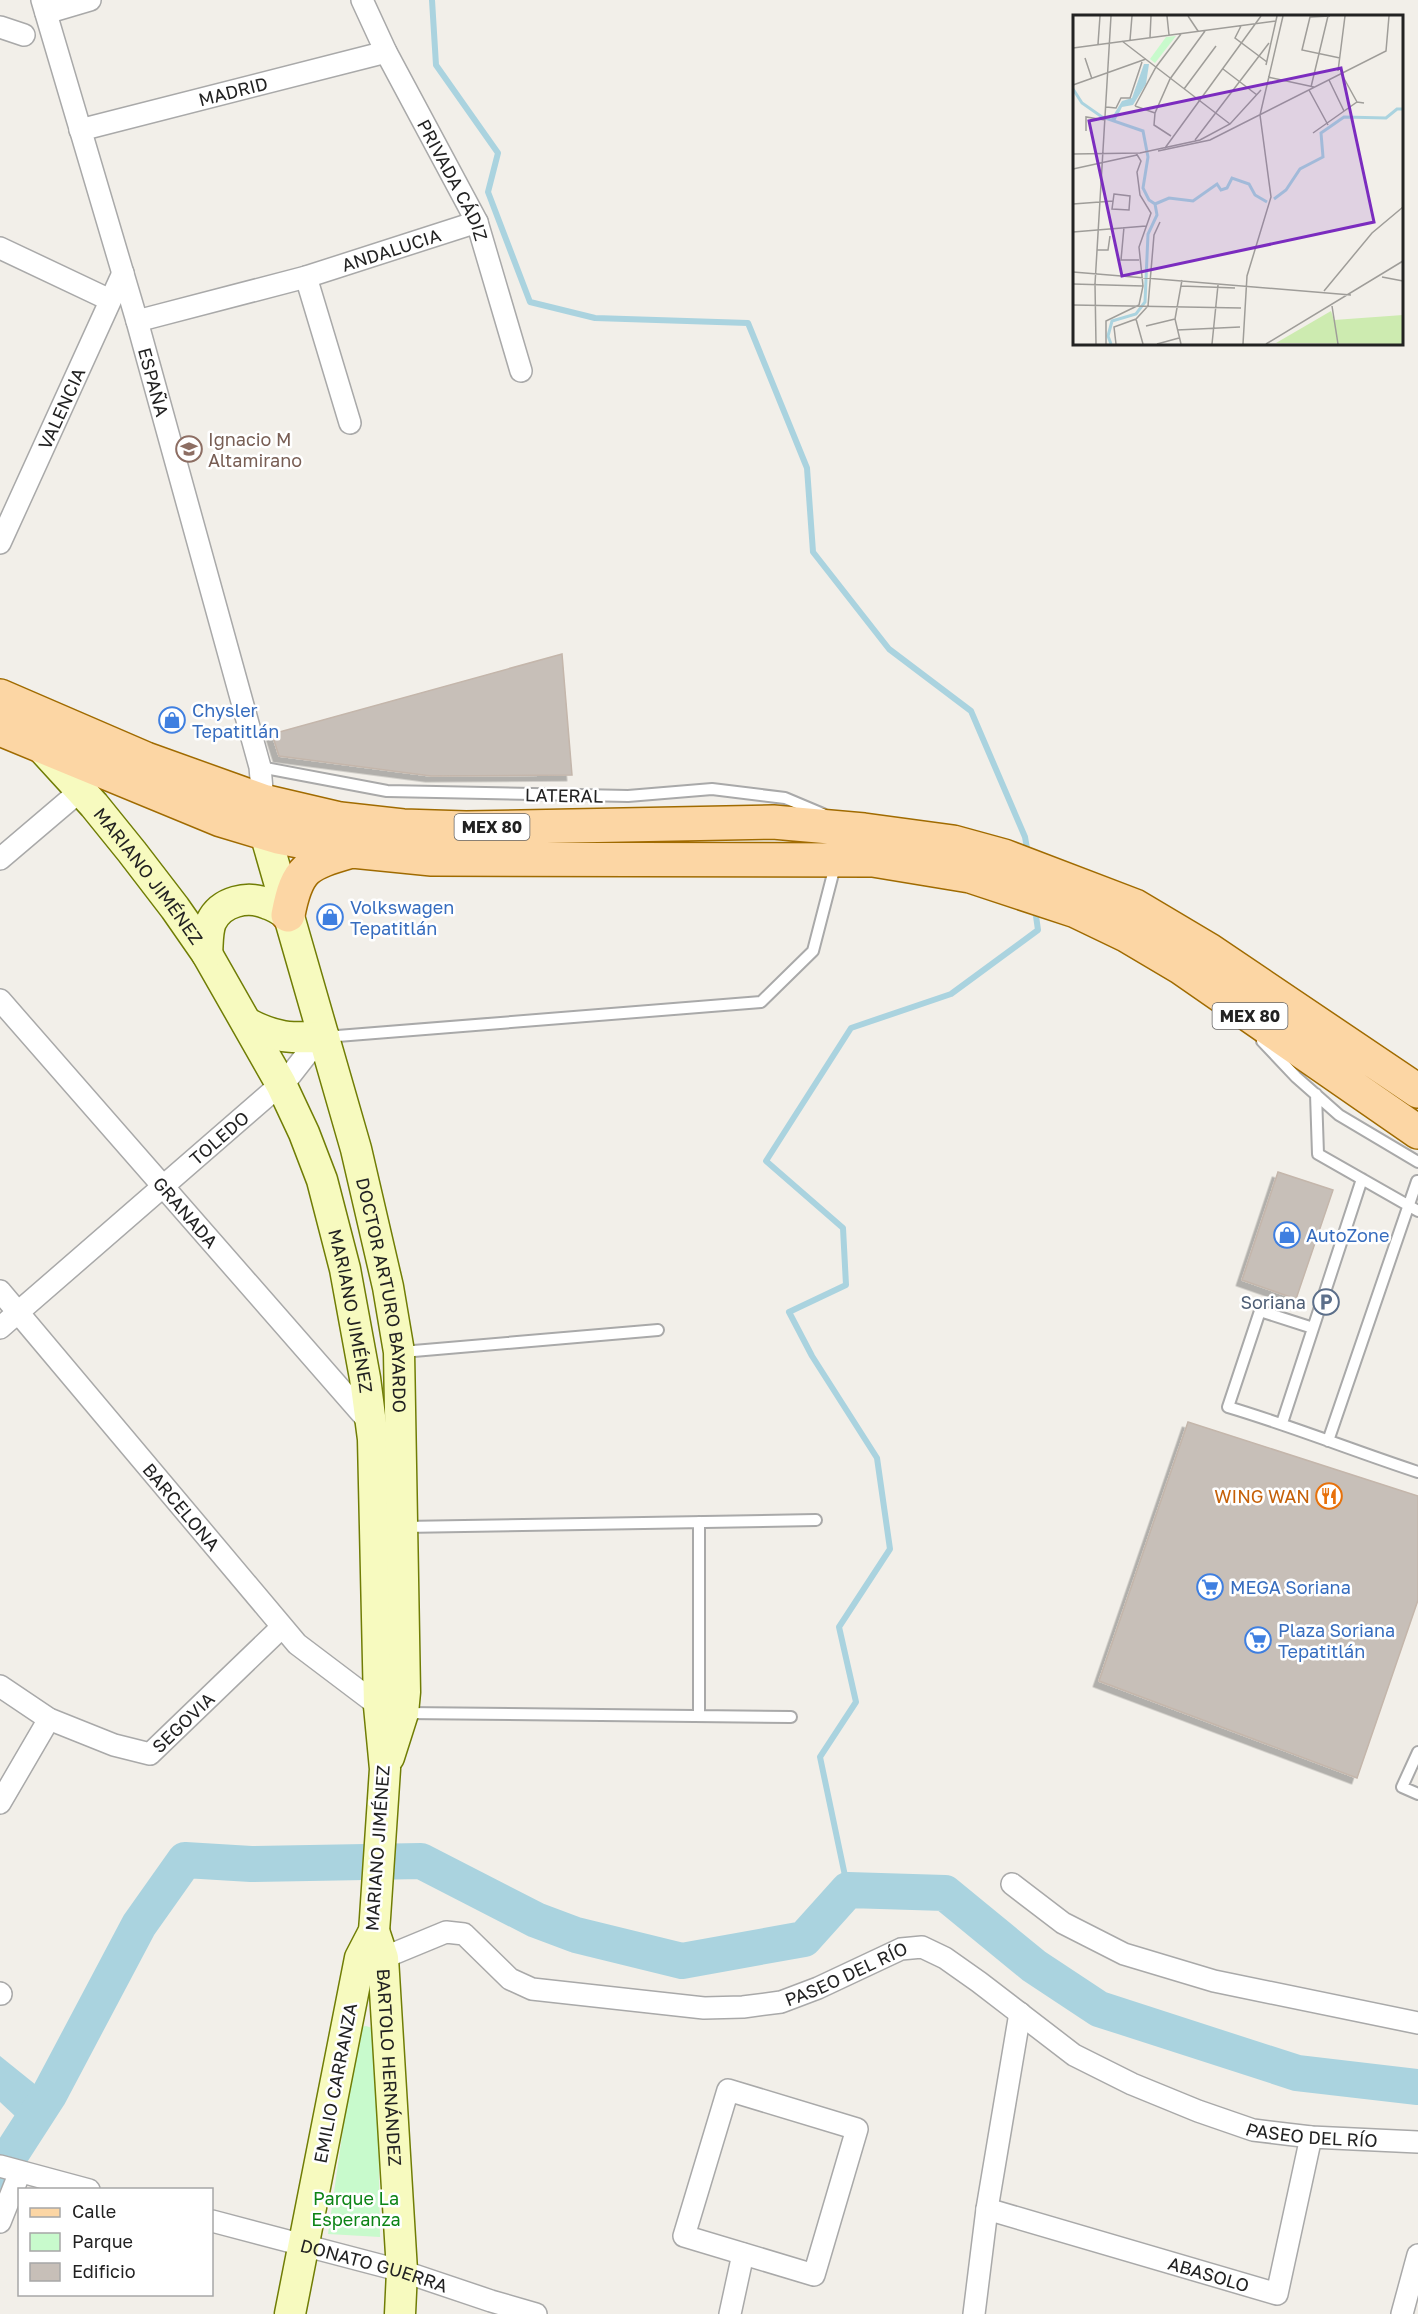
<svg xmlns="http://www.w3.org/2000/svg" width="1418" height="2314" font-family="'Golos Text',sans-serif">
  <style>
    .park { fill: #c8facc }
    .water { fill: #aad3df }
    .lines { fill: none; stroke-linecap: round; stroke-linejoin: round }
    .stream { stroke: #aad3df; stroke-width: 6 }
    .river { stroke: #aad3df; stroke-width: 36 }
    .building { fill: #c7bfb8; stroke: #c4b6ab; stroke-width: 1.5; filter: url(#shadow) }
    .lane-casing { stroke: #a9a9a9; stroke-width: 14 }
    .street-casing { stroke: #a9a9a9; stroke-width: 24 }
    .secondary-casing { stroke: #707d05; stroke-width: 33 }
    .primary-casing { stroke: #a06b00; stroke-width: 36 }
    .lane { stroke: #fff; stroke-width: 10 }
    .street { stroke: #fff; stroke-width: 21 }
    .secondary { stroke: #f7fabf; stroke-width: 30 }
    .primary { stroke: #fcd6a4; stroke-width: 33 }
    .labels { text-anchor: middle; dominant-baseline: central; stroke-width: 5; stroke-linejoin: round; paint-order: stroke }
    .shield { fill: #fff; stroke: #646464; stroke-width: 1.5 }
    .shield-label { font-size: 16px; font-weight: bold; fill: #222 }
    .street-label { font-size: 18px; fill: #222; stroke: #fff }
    .education-label { font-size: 18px; fill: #785e54; stroke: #fff; text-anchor: start }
    .shop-label { font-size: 18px; fill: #366cbe; stroke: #fff; text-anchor: start }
    .service-label { font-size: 18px; fill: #4e5e75; stroke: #fff; text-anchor: end }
    .food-label { font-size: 18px; fill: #c56008; stroke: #fff; text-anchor: end }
    .park-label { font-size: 18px; fill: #0c8416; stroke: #fff }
    .inset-river { fill: none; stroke: #aad3df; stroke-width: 3 }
    .inset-road { fill: none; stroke: #9f9d99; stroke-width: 1.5 }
    .view { fill: #7b2cbf; fill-opacity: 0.15; stroke: #7b2cbf; stroke-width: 3 }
    .inset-edge { fill: none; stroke: #222; stroke-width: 3 }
  </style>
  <defs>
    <filter id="shadow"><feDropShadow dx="-5.5" dy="5.5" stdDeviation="0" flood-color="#0004"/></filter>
  </defs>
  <rect width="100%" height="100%" fill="#f2efe9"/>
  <path class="park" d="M366 2026 375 2029 377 2036 380 2237 328 2234 356 2038 361 2027Z"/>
  <path class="water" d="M0 2056 41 2089 16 2117 0 2102Z"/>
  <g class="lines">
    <path class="stream" d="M432 0 436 65 498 153 488 192 530 302 595 318 748 323 807 468 813 552 889 649 971 711 1025 837 1028 854
      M848 1890 820 1757 856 1702 839 1627 890 1549 877 1458 812 1356 789 1312 846 1285 843 1228 766 1161 851 1028 951 994 1038 930 1035 909"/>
    <path class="river" d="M0 2171 49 2095 139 1925 185 1860 251 1864 421 1861 536 1920 576 1935 682 1961 804 1939 848 1890 945 1893 1034 1966 1099 2009 1297 2073 1418 2087"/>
  </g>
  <path class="building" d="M562 654 572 775 431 776 279 756 272 734Z
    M1278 1172 1333 1190 1296 1299 1242 1280Z
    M1188 1422 1418 1496V1600L1357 1778 1099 1681Z"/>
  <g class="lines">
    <g class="lane-casing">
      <path id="lane" d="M260 767 387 791 628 796 712 789 785 798 823 814
        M325 1037 761 1002 813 951 836 862
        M1262 1041 1296 1077 1339 1115 1418 1162
        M1316 1094 1318 1154 1418 1211
        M1313 1328 1260 1311 1228 1407C1292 1426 1354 1451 1418 1472
        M402 1352 658 1330
        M1282 1423 1362 1179
        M1328 1441 1417 1181
        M403 1527 816 1520
        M404 1713 791 1717
        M699 1716V1522
        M1418 1752 1402 1787 1418 1794"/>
    </g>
    <g class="street-casing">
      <g id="street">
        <path id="s1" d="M42 0 137 321 260 767 263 801"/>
        <path id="s2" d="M362 0 386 52 477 222 521 371"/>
        <path d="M46 13 90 0"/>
        <path d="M0 27 24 35"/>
        <path id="s3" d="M80 130 386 52"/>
        <path d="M0 248 110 300"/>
        <path d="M306 277 350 423"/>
        <path id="s4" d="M137 321 306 277 477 222"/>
        <path id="s5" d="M0 543 123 273"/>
        <path d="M0 859 80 791"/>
        <path id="s6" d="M0 1000 371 1424"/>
        <path id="s7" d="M0 1291 297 1644 379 1706 388 1709"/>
        <path id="s8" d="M0 1328 289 1077 314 1045 324 1037"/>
        <path id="s9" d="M0 1686 49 1719 114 1745 150 1754 282 1627"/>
        <path d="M0 1803 49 1719"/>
        <path d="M1012 1884 1063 1923 1124 1954 1214 1981 1418 2023"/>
        <path id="s10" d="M371 1958H383L446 1932 464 1934 510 1979 532 1989 704 2008 743 2007 781 2002 818 1988 901 1949 922 1947 945 1958 979 1982 1074 2055 1132 2084 1198 2111 1253 2130 1311 2137 1418 2142"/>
        <path d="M0 1993 1 1994"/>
        <path d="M728 2090 857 2129 814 2275 684 2236Z"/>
        <path d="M0 2166 89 2190"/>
        <path id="s11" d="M987 2209 1277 2294 1311 2137"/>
        <path id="s12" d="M212 2221 402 2271 491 2301 536 2314"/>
        <path d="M0 2222 20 2172"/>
        <path d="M730 2314 743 2254"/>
        <path d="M974 2314 987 2209 1020 2013"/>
        <path d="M1402 2314 1418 2255"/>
      </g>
    </g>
    <g class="secondary-casing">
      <g id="secondary">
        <path id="s13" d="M41 747 94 805 132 852 175 908 207 954 281 1084 304 1133 322 1180 345 1269 365 1378 373 1439 379 1706 385 1769 375 1918 374 1931 360 1958 290 2314"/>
        <path id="s14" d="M263 811 265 833 356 1149 388 1287 399 1352 405 1692 403 1713 389 1757"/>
        <path d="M207 954C208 944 207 932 211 922 221 901 248 895 268 904 275 906 282 911 288 915"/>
        <path d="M247 1023C277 1039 292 1038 324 1037"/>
        <path id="s15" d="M374 1931 383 1958 402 2271 400 2314"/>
      </g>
    </g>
    <g class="primary-casing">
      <path id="primary" d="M0 696 146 759 263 801 340 819 403 826 466 828 773 822 864 830 953 842 1004 856 1135 906 1209 950 1418 1091
        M0 729 221 820 278 837 352 851 432 859 873 860 970 876 1076 911 1126 935 1180 967 1418 1132
        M288 915C297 867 307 864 352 851"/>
    </g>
    <use href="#lane" class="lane"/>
    <use href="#street" class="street"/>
    <use href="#secondary" class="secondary"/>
    <use href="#primary" class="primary"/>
  </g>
  <defs>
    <g id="school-ring" transform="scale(1.35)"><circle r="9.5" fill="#fff" stroke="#8d6e63" stroke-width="1.5"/><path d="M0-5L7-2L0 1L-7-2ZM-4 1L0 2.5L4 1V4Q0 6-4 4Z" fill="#8d6e63"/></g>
    <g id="shop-ring" transform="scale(1.35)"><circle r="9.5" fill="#fff" stroke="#3f7fe0" stroke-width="1.5"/><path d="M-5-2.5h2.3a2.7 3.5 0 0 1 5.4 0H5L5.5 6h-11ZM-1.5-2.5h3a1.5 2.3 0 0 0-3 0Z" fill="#3f7fe0"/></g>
    <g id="parking-ring" transform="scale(1.35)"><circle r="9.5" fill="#fff" stroke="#5c6f8a" stroke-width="1.5"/><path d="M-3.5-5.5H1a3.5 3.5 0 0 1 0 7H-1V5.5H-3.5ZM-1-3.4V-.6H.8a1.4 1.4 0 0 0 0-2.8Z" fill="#5c6f8a"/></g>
    <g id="restaurant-ring" transform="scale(1.35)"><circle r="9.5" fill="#fff" stroke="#e8710a" stroke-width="1.5"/><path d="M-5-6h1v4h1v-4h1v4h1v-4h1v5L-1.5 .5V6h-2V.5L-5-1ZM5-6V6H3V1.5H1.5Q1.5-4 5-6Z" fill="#e8710a"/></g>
    <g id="supermarket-ring" transform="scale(1.35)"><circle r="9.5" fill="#fff" stroke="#3f7fe0" stroke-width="1.5"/><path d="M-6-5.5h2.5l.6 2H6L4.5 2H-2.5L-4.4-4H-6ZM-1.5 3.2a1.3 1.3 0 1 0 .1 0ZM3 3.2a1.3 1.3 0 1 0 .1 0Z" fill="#3f7fe0"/></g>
  </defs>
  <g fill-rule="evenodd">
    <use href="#school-ring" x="189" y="449"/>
    <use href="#shop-ring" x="172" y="720"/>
    <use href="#shop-ring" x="330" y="917"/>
    <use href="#shop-ring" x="1287" y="1235"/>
    <use href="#parking-ring" x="1326" y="1302"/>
    <use href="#restaurant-ring" x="1329" y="1496"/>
    <use href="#supermarket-ring" x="1210" y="1587"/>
    <use href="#supermarket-ring" x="1258" y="1640"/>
  </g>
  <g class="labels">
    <g class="shield">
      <rect x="454.5" y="814" width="75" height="26" rx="4.5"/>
      <rect x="1212.5" y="1003" width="75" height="26" rx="4.5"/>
    </g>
    <g class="shield-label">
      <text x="492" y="827">MEX 80</text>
      <text x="1250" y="1016">MEX 80</text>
    </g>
    <g class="street-label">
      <text stroke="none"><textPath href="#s3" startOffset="158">MADRID</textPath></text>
      <text stroke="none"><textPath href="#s2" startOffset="202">PRIVADA CÁDIZ</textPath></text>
      <text stroke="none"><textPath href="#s4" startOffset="264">ANDALUCIA</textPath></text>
      <text stroke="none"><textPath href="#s1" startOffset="398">ESPAÑA</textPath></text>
      <text stroke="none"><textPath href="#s5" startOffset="148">VALENCIA</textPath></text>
      <text transform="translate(564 795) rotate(1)">LATERAL</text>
      <text stroke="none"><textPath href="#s13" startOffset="168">MARIANO JIMÉNEZ</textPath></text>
      <text stroke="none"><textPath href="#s8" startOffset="290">TOLEDO</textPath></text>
      <text stroke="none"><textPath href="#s6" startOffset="282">GRANADA</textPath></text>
      <text stroke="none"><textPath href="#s14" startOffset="500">DOCTOR ARTURO BAYARDO</textPath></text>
      <text stroke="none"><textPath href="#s13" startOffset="654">MARIANO JIMÉNEZ</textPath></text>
      <text stroke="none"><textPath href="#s7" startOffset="282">BARCELONA</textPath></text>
      <text stroke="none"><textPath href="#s9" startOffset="212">SEGOVIA</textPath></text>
      <text transform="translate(377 1848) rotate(-86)">MARIANO JIMÉNEZ</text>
      <text stroke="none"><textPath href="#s10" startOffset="508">PASEO DEL RÍO</textPath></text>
      <text stroke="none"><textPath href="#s15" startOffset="138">BARTOLO HERNÁNDEZ</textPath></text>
      <text transform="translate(335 2083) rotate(-79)">EMILIO CARRANZA</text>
      <text stroke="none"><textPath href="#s10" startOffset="1030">PASEO DEL RÍO</textPath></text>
      <text stroke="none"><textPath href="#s12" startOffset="168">DONATO GUERRA</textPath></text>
      <text stroke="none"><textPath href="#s11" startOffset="231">ABASOLO</textPath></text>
    </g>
    <g class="education-label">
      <text x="208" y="439">Ignacio M<tspan x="208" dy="21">Altamirano</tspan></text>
    </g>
    <g class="shop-label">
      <text x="192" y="710">Chysler<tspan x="192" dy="21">Tepatitlán</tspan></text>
      <text x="350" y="907">Volkswagen<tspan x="350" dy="21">Tepatitlán</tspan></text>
      <text x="1306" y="1235">AutoZone</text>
      <text x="1230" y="1587">MEGA Soriana</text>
      <text x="1278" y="1630">Plaza Soriana<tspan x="1278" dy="21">Tepatitlán</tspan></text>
    </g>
    <g class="service-label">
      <text x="1306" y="1302">Soriana</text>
    </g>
    <g class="food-label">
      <text x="1310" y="1496">WING WAN</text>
    </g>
    <g class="park-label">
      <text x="356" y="2198">Parque La<tspan x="356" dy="21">Esperanza</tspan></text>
    </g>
  </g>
  <g transform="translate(1073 15)">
    <rect width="330" height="330" fill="#f2efe9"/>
    <path d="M258 296 261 305 330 300V329L203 328Z" fill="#cdebb0"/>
    <path d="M103 21 82 48 77 44 93 22Z" fill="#c8facc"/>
    <path d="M71 49H76L73 69 60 90 49 92 42 106 38 104 49 86 59 83Z" fill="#aad3df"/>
    <path class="inset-river" d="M0 74 9 88 29 102 70 116 75 142 70 173 76 185 82 189 84 200 75 219 72 287 63 299 39 306 35 321 38 329M201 184 213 175 227 154 250 142 248 118 271 102 313 103 324 94H330M82 189 96 183 120 186 144 169 148 175 154 173 159 163 176 169 182 180 194 187"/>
    <path class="inset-road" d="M94 1 96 20M115 1 125 16M257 1 237 2 229 35 267 43M168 11 162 23 194 47M77 22 78 1M57 25 59 1M49 26 157 109M25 29 27 1M0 33 203 6M12 43 19 64M193 50 204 1M150 54 184 80M265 56 272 1M268 58 284 87M195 62 241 72M256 65 271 96M0 70 73 44M238 72 255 1M111 74 143 31M236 75 255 110M62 91 83 52 108 19M62 91 82 98M33 92 43 93 48 83H57L69 47M13 116V102L32 105M240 118 284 87 291 88M98 121 81 110 82 98 97 64 132 16M122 125 196 28M92 133 188 1M85 136 137 125 313 36 316 1M63 138 68 146 64 157 67 180 78 198 66 232 70 271 66 290M0 139 67 138 127 125 157 109 188 75M0 154 64 140M41 179 57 181 56 195 39 194ZM0 189 40 186M51 212 48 245H66M0 217 73 211M24 235H35L37 221M0 257 278 280M309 262 330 266M0 269 70 271M108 271 162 273M251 276 299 218 330 192M0 290 168 293M259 291 265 329M63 304 70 329M73 311 102 304M104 315 167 312M23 329 22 269 38 1M33 329V306L66 290M43 329 41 312 63 304 75 291 81 220 87 207M84 329 106 323M108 329 102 304 109 265M139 329 145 270M170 329 174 261 198 182 187 100 210 1M193 329 330 246"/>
    <path class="view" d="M268 53 301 207 49 261 16 106Z"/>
    <rect width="330" height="330" class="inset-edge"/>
  </g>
  <rect x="18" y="2188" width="195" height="108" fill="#ffffff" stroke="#a7a7a7" stroke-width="1.5"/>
  <rect x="30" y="2208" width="30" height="9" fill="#fcd6a4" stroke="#a7a7a7" stroke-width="1.5"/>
  <text x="72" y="2218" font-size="18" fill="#222222">Calle</text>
  <rect x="30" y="2233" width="30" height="18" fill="#c8facc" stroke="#a7a7a7" stroke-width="1.5"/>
  <text x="72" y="2248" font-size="18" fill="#222222">Parque</text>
  <rect x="30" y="2263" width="30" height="18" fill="#c7bfb8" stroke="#a7a7a7" stroke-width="1.5"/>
  <text x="72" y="2278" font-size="18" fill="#222222">Edificio</text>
</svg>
